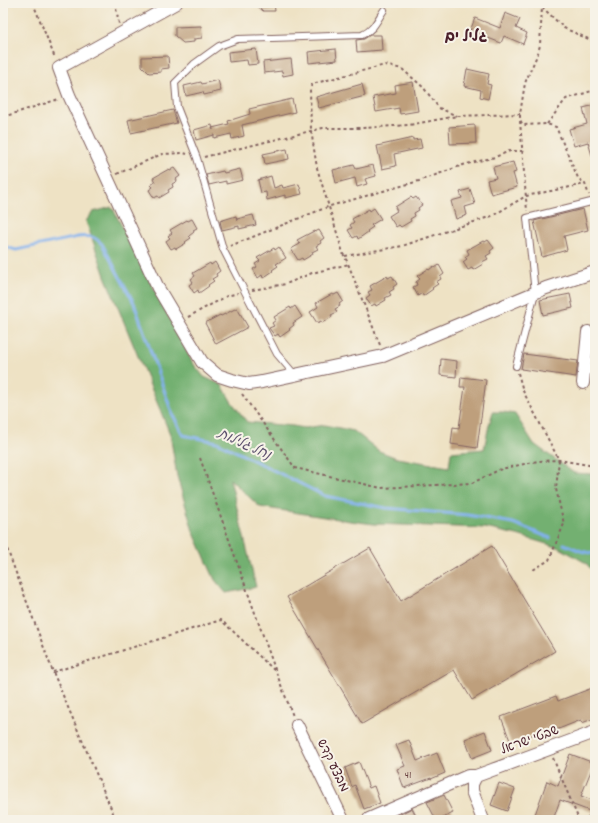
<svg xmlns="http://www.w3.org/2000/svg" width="598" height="823" font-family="Dekko,'Playpen Sans Hebrew',sans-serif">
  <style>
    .forest { fill: #73b071; stroke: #5e684e }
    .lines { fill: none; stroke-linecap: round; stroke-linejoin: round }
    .stream { stroke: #82b1ed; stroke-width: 3 }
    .building { fill: #be9f7b }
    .lane-casing { stroke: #836361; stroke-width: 8 }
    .street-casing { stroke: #836361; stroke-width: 14 }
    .path { stroke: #836361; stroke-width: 2; stroke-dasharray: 3 3; stroke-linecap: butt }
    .lane { stroke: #fff; stroke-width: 6 }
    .street { stroke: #fff; stroke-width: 12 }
    .labels { text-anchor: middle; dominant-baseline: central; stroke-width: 4; stroke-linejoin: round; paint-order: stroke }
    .number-label { font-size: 11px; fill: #673f3f }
    .street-label { font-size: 13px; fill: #4a1f2b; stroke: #f7f3e8 }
    .water-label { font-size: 14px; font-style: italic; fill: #5e526f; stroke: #f7f3e8 }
    .quarter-label { font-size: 15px; font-weight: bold; fill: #4a1f2b; stroke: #f7f3e8 }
  </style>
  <rect width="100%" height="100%" fill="#f7f3e8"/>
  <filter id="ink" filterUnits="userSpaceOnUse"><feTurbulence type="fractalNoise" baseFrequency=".025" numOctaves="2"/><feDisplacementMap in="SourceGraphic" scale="8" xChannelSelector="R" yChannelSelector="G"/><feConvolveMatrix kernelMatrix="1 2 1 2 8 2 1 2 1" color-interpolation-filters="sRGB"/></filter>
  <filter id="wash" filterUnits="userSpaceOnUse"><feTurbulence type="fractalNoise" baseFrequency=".012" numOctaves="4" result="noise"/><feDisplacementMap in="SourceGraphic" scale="16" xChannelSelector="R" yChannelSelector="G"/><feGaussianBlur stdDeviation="0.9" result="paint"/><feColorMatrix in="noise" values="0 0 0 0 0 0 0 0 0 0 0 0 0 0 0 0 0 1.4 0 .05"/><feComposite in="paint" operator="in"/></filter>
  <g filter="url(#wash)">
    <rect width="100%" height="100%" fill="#eee2c4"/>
    <path class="forest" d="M112 207 192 362 204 377 222 385 231 401 247 422 293 426 305 428 325 425 354 431 379 451 397 458 449 467 451 452 484 449 489 425 493 412H503L515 414 534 444 574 473 591 474 595 476V574L586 563 560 548 517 535 485 528 374 524 350 521 260 507 230 479 256 587 226 593 215 580 193 531 177 476 170 434 105 276 86 221 93 212Z"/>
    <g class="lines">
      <path class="stream" d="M3 246 16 250 78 237C90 236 93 235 102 244L134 303 172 413 183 435 217 442 325 496 386 508 468 515 513 523 550 538
        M564 544 581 551 595 554"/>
    </g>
    <g id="blocks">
      <path class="building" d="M254 3H274L275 11H263Z
        M505 13 520 19 516 28 527 33 523 44 504 36 501 43 470 31 475 18 500 28Z
        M201 26 202 38 194 39V42L183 43 175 36V27Z
        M370 35H381L382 50 357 52 356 40 364 39Z
        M256 49 258 64 248 65 247 60 229 62 228 52Z
        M336 49 337 60 309 63 308 52Z
        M168 56 169 68 161 69V72L149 73 142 66V57Z
        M291 59 293 74 283 76 282 71 264 73 263 62Z
        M467 69 489 74 487 84 491 85 488 99 480 97 481 90 464 86Z
        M218 80 221 91 204 95 203 92 186 96 184 86 201 82 202 84Z
        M413 82 418 111 400 114 399 108 376 112 373 97 396 93 395 85Z
        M362 84 365 96 319 108 316 97Z
        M292 99 295 112 242 125 244 136 232 139 231 134 214 138V135L196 140 194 130 212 125 213 130 212 128 229 124 228 121 250 114 249 109Z
        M595 105V158L593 159 588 142 574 146 569 129 587 124 583 108Z
        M173 110 177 123 131 133 128 120Z
        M475 125 476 143 450 144 449 127Z
        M413 138V140L420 139 422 148 394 154 396 166 382 169 377 146Z
        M287 149 289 159 265 164 263 154Z
        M513 162 516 172 513 173 517 187 491 194 487 180 496 178 493 167Z
        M354 165 356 169 373 165 376 176 365 179 367 184 357 187 355 178 336 183 333 170Z
        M174 168 180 176 176 179 177 181 172 184 173 187 168 190 169 192 159 198 158 196 154 198 149 190 153 187 151 185 155 182 153 178 169 169 170 170Z
        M240 169 243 180 226 184V181L209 185 206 175 223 171 224 173Z
        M271 176 274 188 282 185 283 188 299 184 302 194 285 198V195L267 200 266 192 261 193 258 180Z
        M470 189 475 204 465 207 467 215 456 219 451 201 462 198 460 192Z
        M411 197 413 199 416 197 422 205 418 208 419 210 414 213 415 216 410 219 411 221 401 227 399 225 396 227 389 216 397 211 395 207Z
        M374 208 381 219 371 225 373 227 367 231 368 232 358 239 357 236 353 238 348 230 352 228 350 225 354 222 352 219 369 209 370 211Z
        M583 209 588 230 564 236 567 250 542 257 534 221Z
        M253 215 256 225 239 229V226L222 230 220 221 236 216 237 221V219Z
        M192 219 197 228 193 230 194 232 189 236 191 238 185 242 186 243 176 249 175 247 171 249 166 241 170 238 168 236 172 233 170 230 187 220 188 221Z
        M319 230 324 238 320 241 321 243 316 246 318 249 312 252 313 254 303 260 302 258 298 260 291 249 300 244 297 240 314 231 315 232Z
        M488 240 494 248 490 251 491 253 486 256 488 259 482 262 483 264 473 270 472 268 468 270 463 262 467 259 465 257 469 254 467 250 483 241 485 242Z
        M279 247 286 258 276 264 278 266 272 270 273 271 263 278 262 275 258 278 253 269 257 267 255 264 260 261 257 258 274 248 275 250Z
        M215 262 220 271 216 274 217 276 212 279 214 281 208 285 209 286 199 293 198 290 194 293 189 285 193 282 191 279 195 276 193 273 210 263 211 265Z
        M439 265 444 274 440 277 441 279 436 282 438 284 432 288 433 289 423 296 422 293 418 296 413 287 417 285 416 282 420 279 417 276 428 269 429 270 434 266 435 268Z
        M387 276 388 278 392 276 397 284 393 287 394 289 389 292 391 295 385 298 386 300 376 306 375 304 371 306 366 298 370 295 368 292 372 290 370 286Z
        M338 293 343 301 339 304 340 306 335 309 337 312 331 315 332 317 322 323 321 321 317 323 310 312 318 307 316 303 332 294 334 295Z
        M570 294 573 308 543 315 540 300Z
        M295 306 302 317 293 323 294 325 289 329 290 330 280 337 278 334 275 336 269 328 274 326 272 323 276 320 274 317 290 307 291 309Z
        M237 308 248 327 216 344 205 323 220 315 221 316Z
        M524 354 578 361 576 377 521 369Z
        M441 359 457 361 456 377 440 375Z
        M461 377 486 380 477 448 451 444 453 427 459 428 465 387H460Z
        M492 546 555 651 472 700 454 670 362 724 287 597 370 548 401 601Z
        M595 687V718L582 723 581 720 546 734 545 730 511 743 501 717 556 696 558 701Z
        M485 731 492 750 472 758 465 739Z
        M409 740 417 761 437 753 445 773 431 779V778L404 788 397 769 405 766 396 745Z
        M570 754 594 763 581 796 595 801V813L560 800 553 820H533L547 781 558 786Z
        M359 762 369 788 374 786 380 803 364 809 355 785 352 787 345 768Z
        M499 783 515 789 507 811 491 805Z
        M444 795 453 813 439 820H436L427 802Z
        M412 808 418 820H389L406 811Z"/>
    </g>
  </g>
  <g filter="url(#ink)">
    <use href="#blocks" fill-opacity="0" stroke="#836361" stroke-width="1"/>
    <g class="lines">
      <g class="lane-casing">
        <path id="lane" d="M516 366 535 293 527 218 595 201
          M295 375 277 354 245 292 223 249 197 158 177 107 175 83 194 64 219 46 238 39 362 35C374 30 377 20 384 10"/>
      </g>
      <g class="street-casing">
        <path id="street" d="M176 3 59 68 69 95 158 288 202 362 217 375 232 380 249 384 262 382 383 356 546 288 595 272
          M583 383 588 332
          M297 725 343 820
          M476 776 472 784V791L483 820
          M369 819 468 776H476L595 732"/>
      </g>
      <path class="path" d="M33 3 55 58
        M115 3 119 24
        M534 3 542 7 540 45 538 53 525 83 520 114C520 119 520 122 524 125L547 124 556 127 578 178 585 184 589 195
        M542 7 564 28 595 42
        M3 117 59 99
        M520 121 527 211
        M547 124 566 99 595 90
        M204 157 323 128H363L409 125 457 116 520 114
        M117 174 162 154 184 153 187 154
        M230 246 330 206 419 181 463 165 495 157 510 151H522
        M345 256 402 246 492 216 526 196 585 184
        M252 290 286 284 312 273 349 264
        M188 317 227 296 238 293
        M380 345 347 261 344 256 317 168 311 130 310 89 312 84 385 65 402 69 423 87 439 108 457 116
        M518 373 523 391 559 460 556 489 564 524 549 560 533 570
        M242 394 295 468 381 488 472 483 501 469 538 461 559 460 595 466
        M200 458 276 672 293 716
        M3 538 53 672 116 820
        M53 672 221 620 275 671
        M553 758 579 820
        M582 820 590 816 592 820"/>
      <use href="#lane" class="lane"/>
      <use href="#street" class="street"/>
    </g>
  </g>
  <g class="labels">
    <g class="number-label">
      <text x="408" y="776">41</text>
    </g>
    <g class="street-label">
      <text transform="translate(530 741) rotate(-20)">שבטי ישראל</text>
      <text transform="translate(332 766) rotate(64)">מבצע קדש</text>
    </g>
    <g class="water-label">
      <text transform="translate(244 445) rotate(25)">נחל גלילות</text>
    </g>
    <g class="quarter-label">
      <text x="466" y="38">גליל ים</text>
    </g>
  </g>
  <rect width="598" height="823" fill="none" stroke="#f7f3e8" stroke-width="16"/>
</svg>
